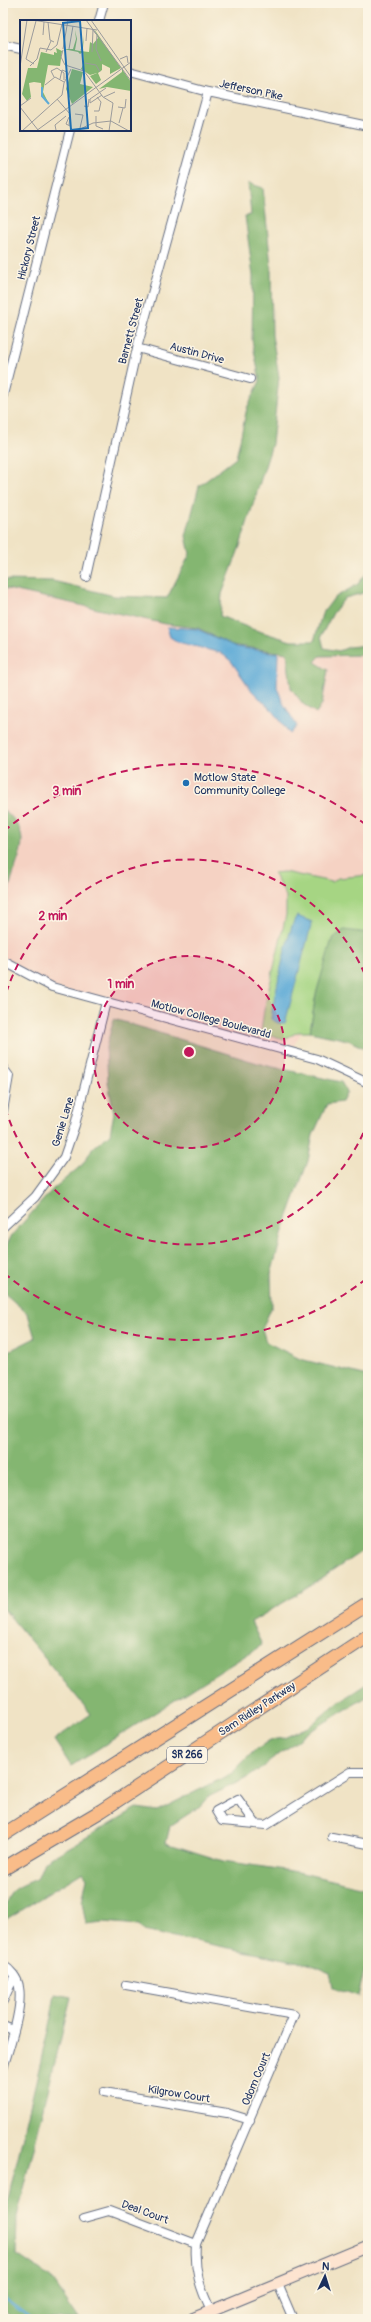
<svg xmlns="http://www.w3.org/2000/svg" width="371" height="2322" font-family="Pangolin,sans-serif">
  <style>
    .built { fill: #f5d2c3 }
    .green { fill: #a6d583; stroke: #608270 }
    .forest { fill: #84b671; stroke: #507268 }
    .water { fill: #5eabd7; stroke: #3c6d9a }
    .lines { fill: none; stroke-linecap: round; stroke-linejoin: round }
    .stream { stroke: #5eabd7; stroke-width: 2.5 }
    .street-casing { stroke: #666e82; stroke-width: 10 }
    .secondary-casing { stroke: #666e82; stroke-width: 13 }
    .primary-casing { stroke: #666e82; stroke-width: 15 }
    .street { stroke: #fff; stroke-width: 8 }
    .secondary { stroke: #fde4d0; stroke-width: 11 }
    .primary { stroke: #f9bc89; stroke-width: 13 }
    .ring { fill: none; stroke: #c2185b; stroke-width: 2; stroke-dasharray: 7 5 }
    .poi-dot { fill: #1f6fb2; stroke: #fcf5e5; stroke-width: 1.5 }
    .labels { text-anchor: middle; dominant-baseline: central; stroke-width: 3; stroke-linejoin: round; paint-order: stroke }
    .shield { fill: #fcf5e5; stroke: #5e6a86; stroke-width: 1 }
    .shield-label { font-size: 10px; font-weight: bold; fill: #1b2f5e }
    .street-label { font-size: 11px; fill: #1b2f5e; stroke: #fcf5e5 }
    .poi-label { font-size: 11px; fill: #1b2f5e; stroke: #fcf5e5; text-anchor: start }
    .inset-river { fill: none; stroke: #5eabd7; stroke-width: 2 }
    .inset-road { fill: none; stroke: #9b9b9c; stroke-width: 1 }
    .view { fill: #1f6fb2; fill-opacity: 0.15; stroke: #1f6fb2; stroke-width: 2 }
    .inset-edge { fill: none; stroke: #1b2f5e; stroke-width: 2 }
    .centre { fill: #c2185b; stroke: #fcf5e5; stroke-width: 2 }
    .ring-label { font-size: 12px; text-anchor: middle; font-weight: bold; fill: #c2185b; stroke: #fcf5e5; stroke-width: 3; stroke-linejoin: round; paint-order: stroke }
  </style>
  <rect width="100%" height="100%" fill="#fcf5e5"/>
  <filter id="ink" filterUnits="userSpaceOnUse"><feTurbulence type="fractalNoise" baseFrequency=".025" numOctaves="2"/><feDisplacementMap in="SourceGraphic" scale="8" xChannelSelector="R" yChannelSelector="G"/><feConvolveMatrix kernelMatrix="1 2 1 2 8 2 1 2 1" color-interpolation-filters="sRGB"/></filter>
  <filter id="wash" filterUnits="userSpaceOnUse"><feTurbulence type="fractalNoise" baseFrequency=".012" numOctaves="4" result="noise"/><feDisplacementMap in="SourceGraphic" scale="16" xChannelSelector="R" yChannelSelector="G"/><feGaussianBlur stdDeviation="0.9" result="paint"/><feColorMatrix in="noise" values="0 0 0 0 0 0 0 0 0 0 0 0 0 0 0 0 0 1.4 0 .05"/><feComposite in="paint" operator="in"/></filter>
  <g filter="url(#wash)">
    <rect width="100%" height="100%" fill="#f0e3c5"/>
    <path class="built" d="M3 588 166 624 198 628 231 645 267 651 320 655 342 657 368 655V908L339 915 305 1026 290 1052 52 987 3 967Z"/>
    <path class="green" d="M284 872 332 882 338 878 368 875V933L316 994 310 1032H298L284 1039 261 1032 264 1010 286 915V896L273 873Z"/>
    <path class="forest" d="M248 183 263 188 271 266 272 335 279 377 272 444 240 546 222 594 220 616 252 629 291 641H314L322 614 334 598 358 584 368 571V587L363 593 345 598 333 613 321 636 324 648 339 651 349 647 368 645V655L320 656 315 662 328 670 322 704 316 713 303 704 291 688 287 653 231 645 198 628 166 624 3 588V580L53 581 114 596 167 598 190 554 186 536 199 486 236 458 247 408 260 381 252 340 253 276 245 216 251 215Z
      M4 810C35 836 18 853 10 885 7 897 6 909 3 921Z
      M344 930 368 933V1050L348 1040 310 1032 316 994 332 939Z
      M114 1019 264 1065 341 1082 347 1092 342 1102 327 1104 313 1135 308 1161 286 1221 271 1274 272 1306 262 1329 266 1342 300 1359 368 1376V1547L306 1589 251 1622 262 1645 71 1766 54 1740 91 1714 3 1608V1354L35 1338 28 1314 3 1292V1252L12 1235 53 1189 82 1165 93 1148 110 1134 114 1113 108 1082 106 1047Z
      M368 1683V1696L309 1732 249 1777 208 1797 199 1807 170 1826 166 1843 223 1861 298 1872 368 1889V1957L358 1996 333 1987 330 1973 309 1964 144 1931 139 1925 103 1922 86 1924 82 1902 87 1878 83 1872 3 1921C7 1891 10 1890 37 1879L44 1862 137 1808 157 1811 231 1774 255 1750 270 1740 284 1738 310 1726 337 1703Z
      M55 1994 71 1997 17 2217 16 2254 51 2278 79 2319H14L3 2310V2220L51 2018Z"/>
    <path class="water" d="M167 627 197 629 236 647 278 653 277 687 283 703 297 726 290 734 274 712 252 691 231 661 221 653 178 642 170 637Z
      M297 916 312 922 285 1023H278L271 1019C273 1004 289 923 297 916Z"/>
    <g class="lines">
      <path class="stream" d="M3 2298 32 2319"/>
    </g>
  </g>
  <g filter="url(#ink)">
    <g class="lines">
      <g class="street-casing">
        <path id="street" d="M99 21 104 3
          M3 45 21 49
          M130 71 208 92 368 126
          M137 348 250 379
          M3 395 70 130
          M86 577 137 348 208 92
          M3 961 52 987 317 1059 368 1083
          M3 1068 9 1076 3 1111
          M3 1227 35 1197 64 1157 75 1125 106 1002
          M256 1824 238 1799 216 1811 222 1821 266 1825 350 1772H368
          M332 1837 368 1844
          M3 1965C10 1969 18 1978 19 1987 23 2010 9 2046 3 2069
          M126 1985 294 2015 196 2244C194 2270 200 2288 211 2311
          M3 2001 14 1977
          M3 2026 13 2030
          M104 2092 227 2113 250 2120
          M84 2218 109 2211 196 2244
          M278 2284 293 2319"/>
      </g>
      <g class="secondary-casing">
        <path id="secondary" d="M192 2319 368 2246"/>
      </g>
      <g class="primary-casing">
        <path id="primary" d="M3 1835 368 1603
          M3 1869 101 1811 368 1636"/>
      </g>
      <use href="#street" class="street"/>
      <use href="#secondary" class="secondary"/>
      <use href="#primary" class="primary"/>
    </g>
  </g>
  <circle cx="189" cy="1052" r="96" fill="#c2185b" fill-opacity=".12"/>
  <g class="ring">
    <circle cx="189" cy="1052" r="96"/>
    <path d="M368 1122A192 192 0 0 1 3 1100M3 1004A192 192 0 0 1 368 982"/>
    <path d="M366 1279A288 288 0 0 1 4 1273M4 831A288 288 0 0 1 366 825"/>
  </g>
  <circle class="poi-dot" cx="186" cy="783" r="4"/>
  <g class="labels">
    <rect class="shield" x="167" y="1747" width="40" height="16" rx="3"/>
    <g class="shield-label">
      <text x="187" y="1755">SR 266</text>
    </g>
    <g class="street-label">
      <text transform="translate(251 90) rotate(12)">Jefferson Pike</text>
      <text transform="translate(29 248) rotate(-76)">Hickory Street</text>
      <text transform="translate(131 331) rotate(-75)">Barnett Street</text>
      <text transform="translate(197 353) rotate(15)">Austin Drive</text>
      <text transform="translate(211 1019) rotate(15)">Motlow College Boulevardd</text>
      <text transform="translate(63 1122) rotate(-73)">Genie Lane</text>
      <text transform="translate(257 1709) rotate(-33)">Sam Ridley Parkway</text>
      <text transform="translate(256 2079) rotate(-67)">Odom Court</text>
      <text transform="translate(179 2094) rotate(9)">Kilgrow Court</text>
      <text transform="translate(145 2212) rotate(20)">Deal Court</text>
    </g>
    <g class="poi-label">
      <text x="194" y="777">Motlow State<tspan x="194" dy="13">Community College</tspan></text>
    </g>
  </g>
  <g transform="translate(20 20)">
    <rect width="111" height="111" fill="#f0e3c5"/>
    <path d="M74 9 101 48 90 54V48L82 44V50L78 53 81 60 76 64 70 56 77 53 70 55 61 49 64 43 63 32 60 34 58 32 43 29H53L56 19 55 10 57 19 55 30 60 31 61 29 62 28 64 16 63 28 60 31 69 32 70 22 73 24 78 18ZM36 28 42 31 40 46 28 45 23 72 29 84 22 77 21 63 14 62 9 63 11 77 7 81 2 74 8 48H17L21 32 34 35V32L37 33ZM52 49 63 52 60 64 73 67 52 84 46 69ZM102 49 111 62V71L87 67 79 69 102 52Z" fill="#84b671"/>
    <path class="inset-river" d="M22 67V76L29 84"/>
    <path class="inset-road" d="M12 0 77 10M66 0 111 61M71 0 111 57M28 2 30 20 34 22M72 9 77 15 76 29 81 41M23 15 24 2M66 21 67 8M43 29 48 0M49 29 53 6M43 30 41 37 45 45 64 51 83 77 93 83 89 111M26 32 31 21M72 32 73 10M100 39 107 36 108 43M65 43 76 45 80 52M14 44 6 39 16 1M10 46 17 39 20 28 31 30 37 25 42 4M0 47 7 0M34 57 31 51 37 48 44 53V60M40 59 42 50 47 52 46 58M25 65 35 57 44 62M82 75 70 83V79L86 68M84 77 95 72M37 79 50 94 49 105M0 86 11 78M64 86 68 87 69 79M0 87 18 110M98 87 105 88 106 79M74 91H79L81 82 77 77M55 94 63 95 60 108M76 96V106L83 109M49 97 46 104 50 106M99 103 103 88M36 110 35 105 46 96M2 111 42 75 44 63 51 49M16 111 111 42M56 111 73 103 91 101 109 111"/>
    <path class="view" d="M60 1 68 108 51 110 43 3Z"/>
    <rect width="111" height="111" class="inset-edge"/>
  </g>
  <circle cx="189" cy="1052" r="6" class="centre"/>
  <g class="ring-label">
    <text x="67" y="795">3 min</text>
    <text x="53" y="920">2 min</text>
    <text x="121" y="988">1 min</text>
  </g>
  <rect width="371" height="2322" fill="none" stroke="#fcf5e5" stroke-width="16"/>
  <g transform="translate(325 2276) rotate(4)" stroke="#fcf5e5" stroke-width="3" paint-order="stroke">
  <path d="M0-3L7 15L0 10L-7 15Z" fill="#1b2f5e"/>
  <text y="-6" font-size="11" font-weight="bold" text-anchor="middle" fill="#1b2f5e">N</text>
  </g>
</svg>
